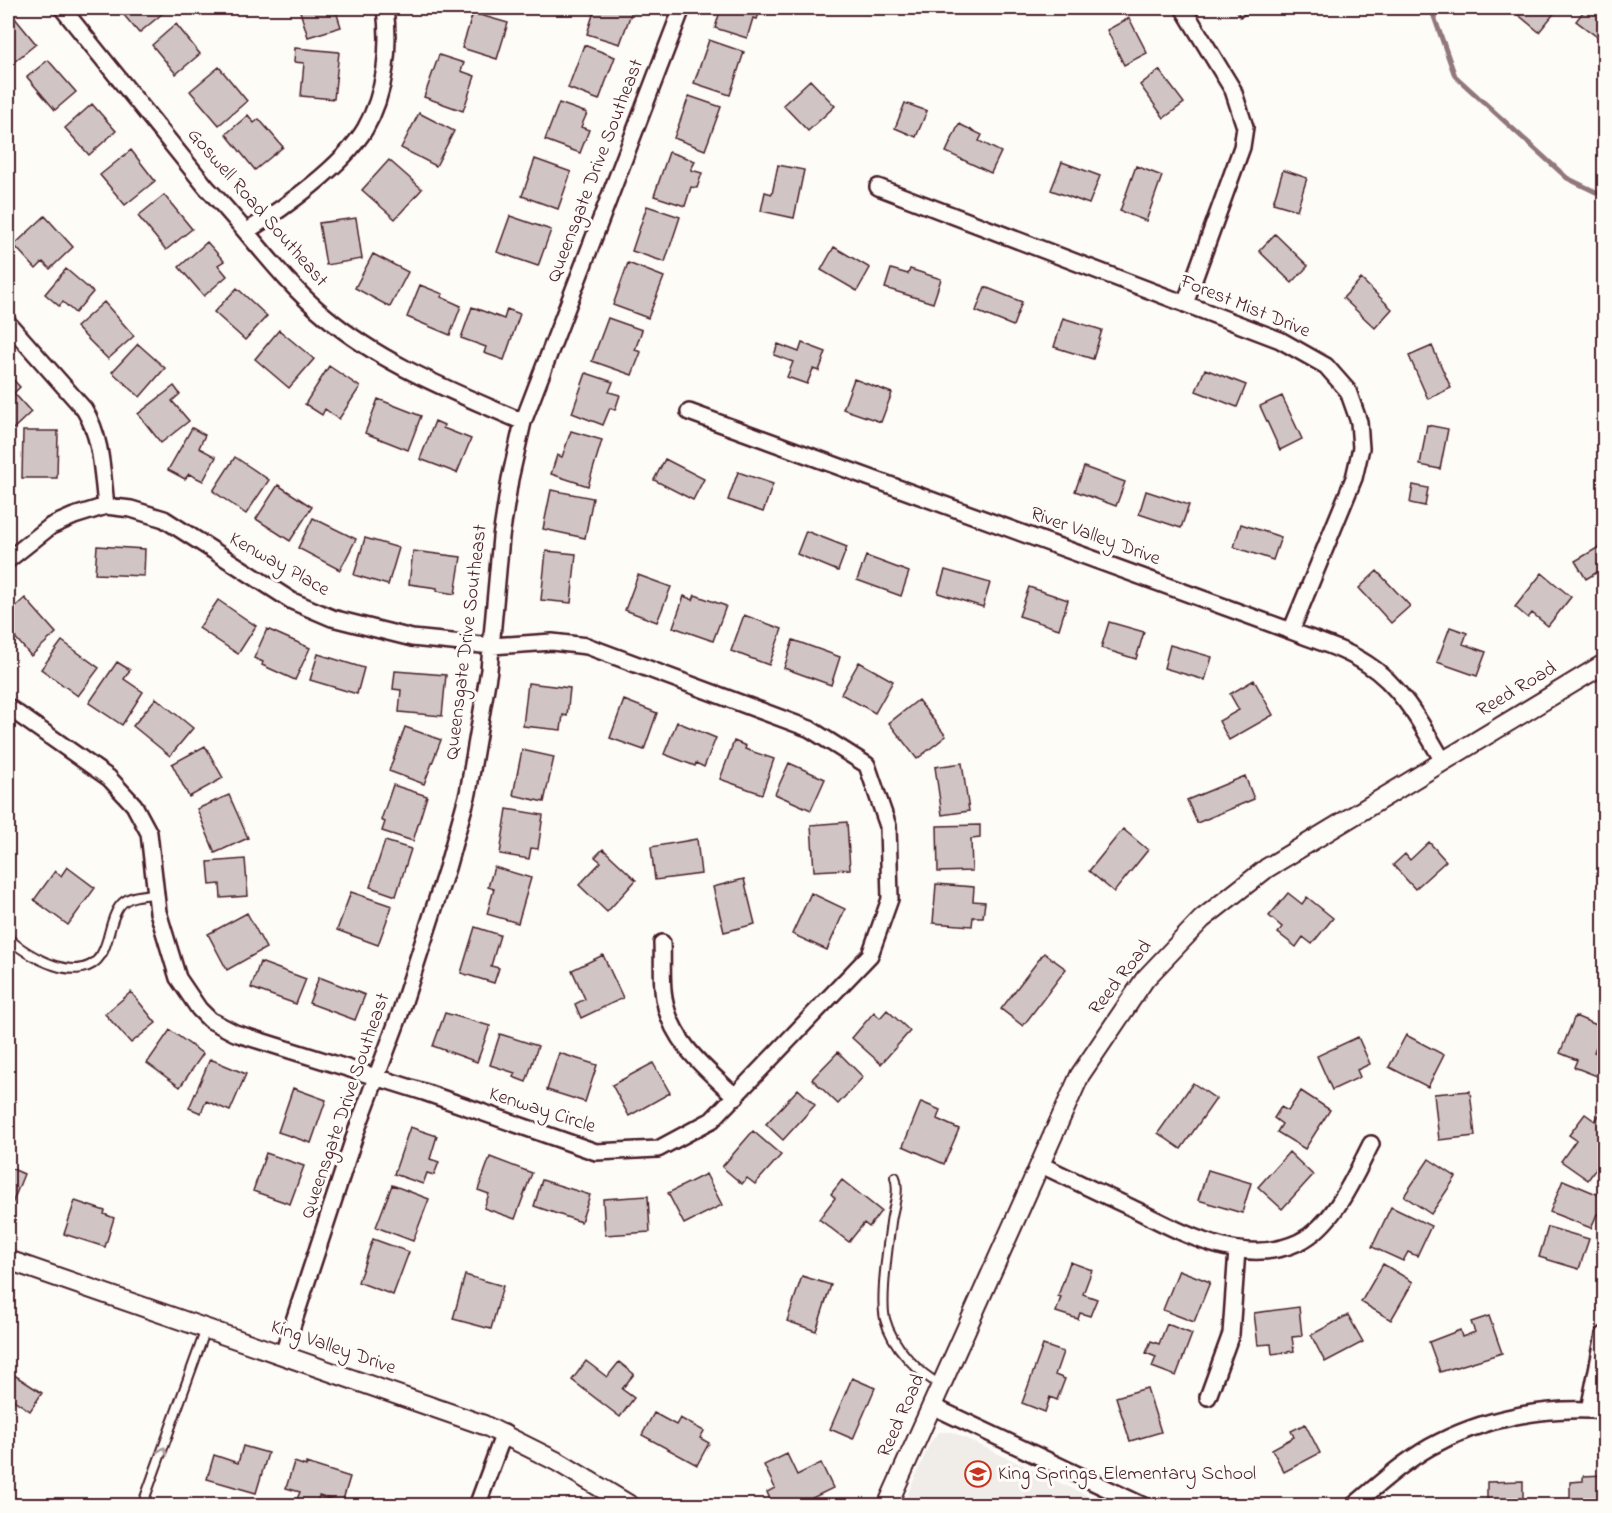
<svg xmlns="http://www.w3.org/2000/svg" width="1612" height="1513" font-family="'Indie Flower',sans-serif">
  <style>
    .built { fill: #f0ece8 }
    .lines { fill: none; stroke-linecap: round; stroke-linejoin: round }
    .stream { stroke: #91777b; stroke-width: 5 }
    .building { fill: #d0c5c4; stroke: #4a1f2b; stroke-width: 1.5 }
    .service-casing { stroke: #4a1f2b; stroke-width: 12 }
    .minor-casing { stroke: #4a1f2b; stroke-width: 20 }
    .tertiary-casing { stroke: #4a1f2b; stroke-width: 22 }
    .service { stroke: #fdfcf7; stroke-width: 8 }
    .minor { stroke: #fdfcf7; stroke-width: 15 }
    .tertiary { stroke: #fdfcf7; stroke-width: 18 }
    .oneway { stroke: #ac999b }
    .labels { text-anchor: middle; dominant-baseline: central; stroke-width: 6; stroke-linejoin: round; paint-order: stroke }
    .street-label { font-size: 20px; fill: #4a1f2b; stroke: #fdfcf7 }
    .poi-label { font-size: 20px; fill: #4a1f2b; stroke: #fdfcf7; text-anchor: start }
  </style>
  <rect width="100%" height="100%" fill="#fdfcf7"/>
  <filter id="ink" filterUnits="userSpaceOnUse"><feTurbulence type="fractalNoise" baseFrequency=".0167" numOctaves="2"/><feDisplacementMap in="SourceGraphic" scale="12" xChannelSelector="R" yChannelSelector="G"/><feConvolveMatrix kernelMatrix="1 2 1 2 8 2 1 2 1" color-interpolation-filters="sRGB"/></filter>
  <g filter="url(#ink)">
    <path class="built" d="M939 1432H952L1107 1505H903L930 1443Z"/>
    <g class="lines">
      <path class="stream" d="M1431 8 1455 76 1567 178 1604 196"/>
    </g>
    <path class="building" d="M118 8H169L139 33Z
      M299 8H335L341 27 308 37Z
      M595 8H633L620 44 587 34Z
      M721 8H761L757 19 753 18 747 38 715 28Z
      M1235 8H1258L1240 17Z
      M1510 8H1554L1557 10 1539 32Z
      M1586 8H1599L1604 12V42L1576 21Z
      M473 13 508 23 497 59 462 48Z
      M14 17 36 44 9 66 8 22Z
      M1129 18 1147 53 1124 65 1107 30Z
      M176 24 200 54 176 74 152 45Z
      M709 40 744 52 730 95 694 83Z
      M584 45 615 57 599 100 568 88Z
      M295 48 339 52 334 99 301 96 304 63 294 62Z
      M439 55 464 63 461 71 475 76 463 111 424 97Z
      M48 60 76 92 55 110 27 77Z
      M219 67 247 101 219 125 190 91Z
      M1159 70 1184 103 1164 118 1140 85Z
      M810 80 835 106 808 131 783 105Z
      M689 96 721 107 705 150 674 138Z
      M559 103 587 113 581 127 589 130 580 153 545 140Z
      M905 103 927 111 916 137 895 128Z
      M92 104 116 131 89 155 65 128Z
      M419 113 454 131 436 166 401 148Z
      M248 115 254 123 259 119 283 147 255 170 226 134Z
      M959 124 982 135 979 141 1001 152 991 173 946 152Z
      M131 150 155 181 125 205 100 175Z
      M669 152 695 161 691 170 702 173 697 188 691 187 685 206 654 196Z
      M535 159 571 172 558 209 522 196Z
      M389 160 422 189 395 219 362 190Z
      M1062 162 1100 176 1089 204 1051 190Z
      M778 165 804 170 794 218 761 211 765 192 772 194Z
      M1136 166 1162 176 1146 221 1120 211Z
      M1283 170 1307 178 1297 210 1273 203Z
      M164 195 192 229 166 250 138 216Z
      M647 206 680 217 665 262 632 251Z
      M45 216 73 247 50 269 43 262 36 269 14 245Z
      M510 216 551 230 538 266 497 252Z
      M356 218 362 259 326 265 319 223Z
      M1275 234 1308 266 1292 283 1259 251Z
      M207 242 224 261 218 265 227 276 204 296 179 267Z
      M834 247 870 268 857 291 821 270Z
      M373 254 408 272 390 307 355 288Z
      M628 263 664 277 648 318 613 305Z
      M66 269 93 292 75 313 63 302 59 306 45 294Z
      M891 269 908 274 910 269 941 279 933 303 885 288Z
      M1361 279 1392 309 1375 328 1343 298Z
      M420 285 443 294 441 297 461 306 450 335 407 317Z
      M985 287 1022 302 1013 326 976 311Z
      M237 288 267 316 245 340 214 312Z
      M104 302 134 336 108 359 76 327Z
      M472 307 504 319 507 309 520 314 504 360 484 353 486 347 461 338Z
      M608 318 642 330 635 350 641 352 632 375 592 361Z
      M1063 318 1102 330 1093 359 1054 347Z
      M279 330 314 359 289 388 255 359Z
      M802 343 826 352 819 371 813 369 807 384 787 377 793 362 774 355 778 344 799 352Z
      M138 344 165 368 140 397 112 372Z
      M1432 346 1451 388 1428 399 1409 356Z
      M329 366 360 387 339 419 325 409 322 415 305 404Z
      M1205 369 1246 385 1237 407 1196 391Z
      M586 373 613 382 609 392 620 395 615 410 610 408 603 425 572 413Z
      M8 374 20 387 14 393 31 412 12 430 8 426Z
      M854 379 892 393 881 422 843 409Z
      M174 386 180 394 172 401 189 421 161 443 138 414Z
      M1282 396 1302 439 1280 450 1260 406Z
      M378 399 421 416 408 450 365 433Z
      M435 421 444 425 443 428 471 439 457 473 420 459Z
      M1427 425 1448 429 1440 469 1420 465Z
      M192 428 205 435 199 448 216 457 203 481 189 474 185 479 168 470Z
      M23 431H58L57 478H22Z
      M571 431 602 440 588 486 551 474 557 455 562 457Z
      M235 457 269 480 246 514 213 491Z
      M665 459 704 479 693 500 654 480Z
      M1084 467 1125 482 1116 506 1075 491Z
      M738 472 773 484 763 512 728 500Z
      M278 485 312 507 290 541 256 519Z
      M1413 485 1428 488 1425 506 1410 503Z
      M551 490 593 498 585 538 543 529Z
      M1146 491 1189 505 1181 528 1139 514Z
      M313 518 356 539 340 570 298 548Z
      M1241 524 1281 537 1273 560 1234 547Z
      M806 531 847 547 838 571 797 554Z
      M365 538 399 548 388 585 354 575Z
      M1604 544V568L1586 579 1575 561Z
      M97 546 145 549 144 576 95 574Z
      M413 551 461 557 455 594 437 591V588L409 584Z
      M546 551 576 554 571 603 541 600Z
      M866 556 909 572 901 596 857 580Z
      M945 570 990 583 983 607 938 593Z
      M1377 571 1410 606 1391 623 1359 588Z
      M1542 573 1571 597 1548 626 1532 613 1528 618 1515 607Z
      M638 575 671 587 657 622 625 610Z
      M1029 587 1068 600 1059 629 1019 616Z
      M695 595 726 606 713 641 673 627 684 596 693 600Z
      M25 598 56 633 31 656 8 629V613Z
      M218 600 256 626 238 654 199 628Z
      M744 615 782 629 769 665 731 651Z
      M1109 622 1144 632 1136 659 1101 648Z
      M1450 627 1467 633 1463 644 1486 652 1477 676 1437 662Z
      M267 629 310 648 295 680 262 665 263 662 254 658Z
      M793 640 840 657 831 685 784 668Z
      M62 641 99 668 78 696 41 669Z
      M1170 645 1212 657 1205 680 1164 668Z
      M318 654 364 668 357 694 310 680Z
      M117 662 130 670 124 679 143 692 122 725 89 703Z
      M859 662 893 681 875 713 841 694Z
      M395 671 446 675 442 716 399 712 401 690 393 689Z
      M1254 680 1273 715 1229 740 1219 721 1239 710 1230 694Z
      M528 683 570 688 567 716 563 715 561 730 523 726Z
      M156 698 193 728 170 756 133 726Z
      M624 700 657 713 644 750 610 738Z
      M918 700 946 736 917 759 889 723Z
      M677 722 716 738 704 767 696 763 695 766 664 754Z
      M405 727 441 740 424 784 389 771Z
      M734 741 746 746 745 749 774 759 762 794 720 779Z
      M205 746 223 778 189 797 172 764Z
      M522 750 554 757 544 802 513 795Z
      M789 763 825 779 811 810 775 794Z
      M962 763 969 811 942 815 935 767Z
      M1245 776 1254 799 1197 823 1187 800Z
      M393 785 427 796 413 841 382 831 385 822 381 820Z
      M229 795 248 838 215 853 197 809Z
      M507 809 543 815 538 849 531 848 529 859 500 854Z
      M847 822 850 869 814 871 811 825Z
      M980 825V838L971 839 972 871 938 872 937 826Z
      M1123 829 1148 850 1114 892 1089 871Z
      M697 839 701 874 655 880 651 847Z
      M385 841 411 849 396 896 370 887Z
      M1429 842 1446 861 1415 889 1393 865 1405 854 1410 860Z
      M603 849 636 880 607 912 579 885 601 862 595 857Z
      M245 859 248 896 221 898 220 884 210 885 208 862Z
      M67 867 95 888 68 925 34 900 55 871 61 876Z
      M494 867 531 878 518 923 487 914 494 889 488 887Z
      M744 879 755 924 724 932 713 887Z
      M936 884 974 887 973 901 985 902 983 917H973L972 926 933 923Z
      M351 892 392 906 378 945 337 930Z
      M811 893 845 909 827 950 792 934Z
      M1288 893 1302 904 1307 897 1333 918 1312 944 1303 937 1296 947 1278 933 1282 927 1269 916Z
      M247 913 266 948 227 970 208 934Z
      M475 927 500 935 491 966 499 968 494 983 461 973Z
      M1044 953 1066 969 1023 1026 1001 1009Z
      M603 955 623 998 581 1018 575 1004 585 999 572 970Z
      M260 962 306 979 296 1004 251 988Z
      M319 977 365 995 355 1020 309 1003Z
      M131 992 156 1023 131 1043 105 1014Z
      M887 1010 910 1031 881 1064 852 1038 874 1012 880 1018Z
      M445 1013 490 1026 477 1062 433 1046Z
      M1575 1016 1604 1028 1594 1052 1604 1057 1602 1078 1574 1067 1577 1060 1560 1053Z
      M170 1030 203 1054 180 1087 147 1063Z
      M500 1034 538 1046 526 1082 513 1077 515 1073 490 1065Z
      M1406 1035 1444 1055 1428 1087 1389 1067Z
      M1358 1037 1370 1064 1357 1070 1360 1077 1332 1090 1317 1056Z
      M838 1052 863 1077 838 1104 812 1079Z
      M559 1053 597 1065 585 1102 547 1090Z
      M210 1059 246 1074 230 1111 206 1101 201 1113 189 1108Z
      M653 1063 670 1093 629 1116 612 1085Z
      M1193 1083 1216 1099 1181 1149 1158 1133Z
      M293 1088 326 1100 311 1143 278 1132Z
      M798 1089 815 1105 783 1140 766 1124Z
      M1301 1091 1330 1110 1305 1149 1277 1132 1282 1124 1274 1118 1281 1107 1288 1111Z
      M1470 1091 1475 1136 1439 1140 1434 1094Z
      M921 1102 940 1110 937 1119 959 1129 944 1164 903 1146Z
      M1604 1108V1157L1588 1180 1561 1161 1576 1140 1569 1135 1585 1114 1595 1121Z
      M410 1127 437 1136 430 1159 439 1162 434 1175 427 1173 423 1184 394 1174Z
      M753 1131 781 1155 755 1184 747 1178 742 1184 722 1167Z
      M1289 1152 1313 1175 1282 1209 1258 1187Z
      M266 1153 304 1166 290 1204 253 1191Z
      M490 1157 532 1173 515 1219 484 1208 489 1194 478 1190Z
      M1429 1159 1456 1177 1431 1214 1404 1196Z
      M8 1167 24 1174 10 1209 8 1208Z
      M1208 1170 1251 1183 1242 1213 1198 1200Z
      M706 1174 722 1205 684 1224 668 1193Z
      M542 1180 590 1195 581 1222 534 1206Z
      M842 1180 881 1211 869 1227 864 1223 849 1242 819 1219 835 1198 831 1194Z
      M1563 1180 1604 1197 1601 1216 1597 1214 1591 1228 1550 1212Z
      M392 1185 429 1199 413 1241 376 1227Z
      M648 1196 650 1232 605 1235 603 1199Z
      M75 1201 105 1211 104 1214 114 1218 105 1247 64 1234Z
      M1391 1207 1431 1226 1417 1256 1408 1252 1403 1261 1372 1247Z
      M1548 1227 1589 1239 1579 1269 1539 1257Z
      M373 1239 409 1252 393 1295 358 1282Z
      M1070 1262 1092 1270 1083 1294 1097 1299 1090 1316 1080 1313 1078 1319 1056 1312 1061 1297 1058 1296Z
      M1383 1264 1413 1282 1391 1320 1361 1302Z
      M1179 1270 1210 1282 1194 1322 1163 1310Z
      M465 1275 503 1286 491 1329 453 1319Z
      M802 1276 831 1285 816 1331 787 1321Z
      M1299 1307 1302 1336 1292 1337 1294 1351 1272 1354 1271 1344 1258 1345 1254 1313Z
      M1348 1315 1363 1342 1325 1362 1311 1335Z
      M1489 1316 1502 1353 1440 1372 1429 1342 1460 1330 1462 1337 1475 1332 1471 1322Z
      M1167 1324 1192 1334 1176 1376 1152 1367 1156 1357 1146 1353 1151 1341 1159 1344Z
      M1043 1345 1063 1352 1055 1375 1065 1379 1057 1400 1050 1397 1045 1412 1022 1403Z
      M586 1361 607 1377 619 1362 634 1374 622 1389 634 1398 620 1417 572 1380Z
      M8 1371 42 1393 30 1411 8 1396Z
      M852 1378 875 1388 853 1439 830 1429Z
      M1147 1388 1161 1432 1130 1441 1116 1397Z
      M654 1413 676 1425 680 1418 704 1431 700 1438 709 1443 697 1465 642 1435Z
      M1305 1424 1320 1453 1284 1472 1272 1449 1294 1437 1291 1431Z
      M243 1446 268 1453 256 1493 207 1479 214 1455 238 1463Z
      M787 1454 797 1475 821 1463 833 1488 796 1506H773L767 1492 775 1488 764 1465Z
      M294 1462 306 1466V1463L350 1477 342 1503 319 1496 316 1505 297 1499 300 1492 286 1488Z
      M1604 1475V1506H1570V1482L1583 1481V1476Z
      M1523 1481V1502H1487V1482Z"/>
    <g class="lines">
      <g class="service-casing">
        <path id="service" d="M8 938C27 956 81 987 101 955 110 941 109 921 119 907 127 895 143 895 156 894
          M895 1177C900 1193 893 1206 891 1222 888 1245 880 1298 885 1319 892 1346 918 1373 941 1385
          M142 1506 206 1329"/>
      </g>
      <g class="minor-casing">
        <path id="minor" d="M62 8 207 188C248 230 280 279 325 316 383 365 455 392 523 422
          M1183 8 1233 90 1245 127 1242 147 1185 304
          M878 187 1280 340 1326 366 1348 391 1359 422 1361 448 1354 478 1291 631
          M247 231C284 208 343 166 365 129 386 93 390 47 385 8
          M8 323 84 409C102 438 102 472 106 506
          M689 412 1291 631C1316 641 1345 649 1367 664 1401 685 1423 727 1443 761
          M8 560 51 526 74 516 106 506 131 509 164 519 292 601 332 618 412 638 492 646 552 642 587 646 810 729 867 765 888 826 890 899 870 955 712 1120 658 1149 596 1152 424 1092 235 1033 210 1020 199 1009 178 978 158 912 149 833 134 805 109 778 8 707
          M662 943C663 961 661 981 664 998 671 1042 705 1068 736 1097
          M1039 1164C1069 1178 1099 1193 1130 1207 1180 1231 1241 1269 1299 1242 1335 1224 1354 1177 1371 1144
          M283 1354 357 1129 400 1014 447 868 468 793 489 670 501 537 510 479 523 422 682 8
          M1208 1397 1231 1334 1237 1250
          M932 1406 1144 1506
          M1589 1410 1604 1335
          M477 1506 504 1433
          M1353 1506C1378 1485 1402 1463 1430 1447 1482 1418 1546 1406 1604 1411"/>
      </g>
      <g class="tertiary-casing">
        <path id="tertiary" d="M8 1260 484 1425 558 1462 631 1506
          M887 1506 1080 1075 1145 979 1202 919 1267 868 1604 664"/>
      </g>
      <use href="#service" class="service"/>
      <use href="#minor" class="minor"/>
      <use href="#tertiary" class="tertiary"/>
    </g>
    <defs><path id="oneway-chevron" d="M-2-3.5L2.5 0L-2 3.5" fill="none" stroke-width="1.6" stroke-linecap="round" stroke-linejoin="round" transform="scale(1.5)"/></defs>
    <use class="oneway" href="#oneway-chevron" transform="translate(163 1451) rotate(-70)"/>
  </g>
  <defs>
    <g id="school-ring" transform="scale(1.35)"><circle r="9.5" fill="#fdfcf7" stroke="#c8321e" stroke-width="1.5"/><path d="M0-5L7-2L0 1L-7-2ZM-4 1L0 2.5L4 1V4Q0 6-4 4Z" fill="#c8321e"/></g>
  </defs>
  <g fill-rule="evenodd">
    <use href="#school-ring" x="978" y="1474"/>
  </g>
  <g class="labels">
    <g class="street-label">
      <text transform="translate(596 171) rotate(-69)">Queensgate Drive Southeast</text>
      <text transform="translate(257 208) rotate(49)">Goswell Road Southeast</text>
      <text transform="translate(1245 307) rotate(22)">Forest Mist Drive</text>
      <text transform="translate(1095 537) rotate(20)">River Valley Drive</text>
      <text transform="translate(279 565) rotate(29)">Kenway Place</text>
      <text transform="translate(467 642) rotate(-83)">Queensgate Drive Southeast</text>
      <text transform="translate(1517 690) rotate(-31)">Reed Road</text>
      <text transform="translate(1121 978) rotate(-52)">Reed Road</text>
      <text transform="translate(346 1106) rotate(-71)">Queensgate Drive Southeast</text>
      <text transform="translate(542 1111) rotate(18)">Kenway Circle</text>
      <text transform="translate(333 1348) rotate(19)">King Valley Drive</text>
      <text transform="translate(902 1416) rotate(-66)">Reed Road</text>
    </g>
    <g class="poi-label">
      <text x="998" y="1474">King Springs Elementary School</text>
    </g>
  </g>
  <rect width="1612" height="1513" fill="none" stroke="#fdfcf7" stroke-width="30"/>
  <rect x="15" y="15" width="1582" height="1483" fill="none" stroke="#4a1f2b" stroke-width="2" filter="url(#ink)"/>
</svg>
